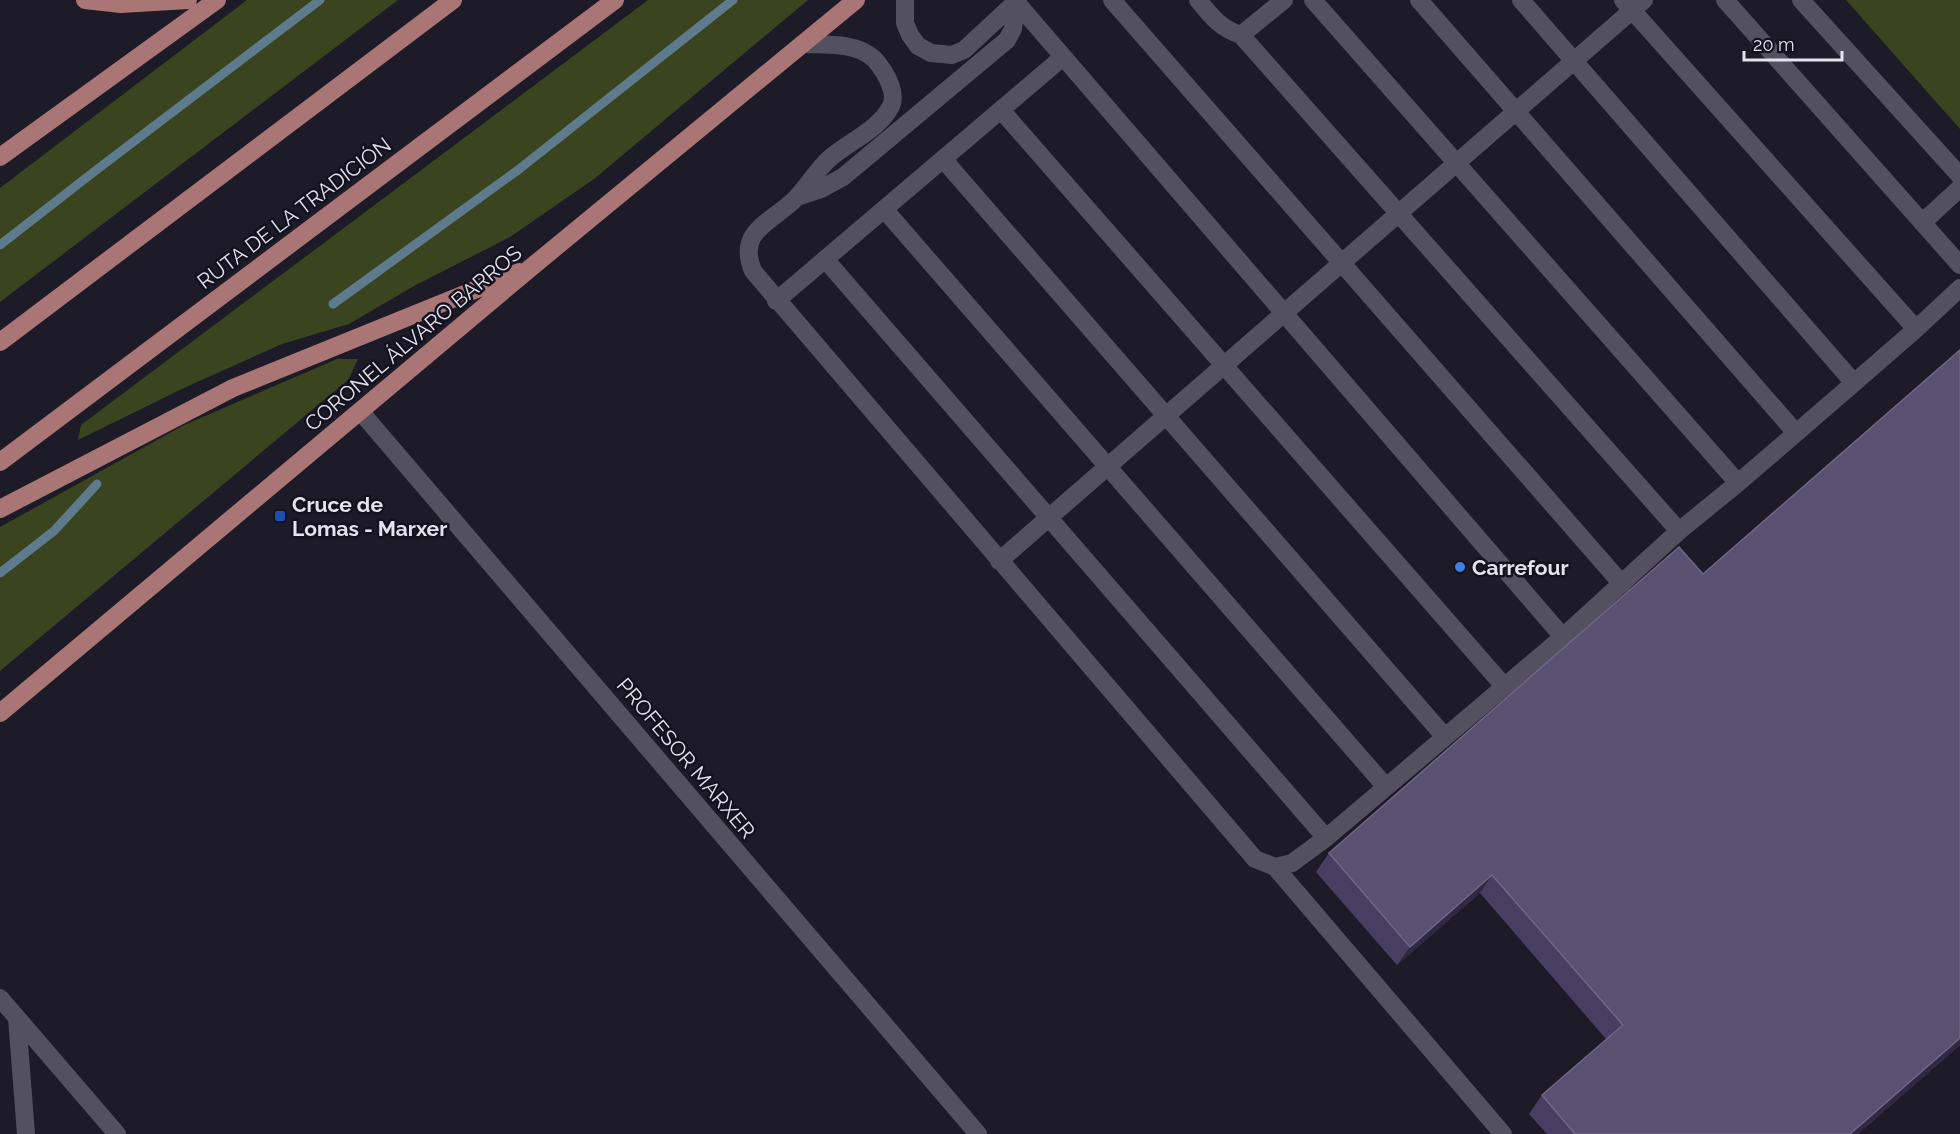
<svg xmlns="http://www.w3.org/2000/svg" width="1960" height="1134" font-family="Raleway,sans-serif">
  <style>
    .green { fill: #3a441e }
    .lines { fill: none; stroke-linecap: round; stroke-linejoin: round }
    .stream { stroke: #5e7b8e; stroke-width: 9 }
    .minor { stroke: #535060; stroke-width: 18 }
    .major { stroke: #a97575; stroke-width: 18 }
    .wall { fill: #473f61 }
    .shaded-wall { fill: #2f2944 }
    .building { fill: #585170; stroke: #6e6884; stroke-width: 1.5 }
    .transit-dot { fill: #1a4fb4; stroke: #14121e; stroke-width: 2 }
    .shop-dot { fill: #3f7fe0; stroke: #14121e; stroke-width: 2 }
    .labels { text-anchor: middle; dominant-baseline: central; stroke-width: 5; stroke-linejoin: round; paint-order: stroke }
    .street-label { font-size: 21px; fill: #e4e3ec; stroke: #14121e }
    .poi-label { font-size: 21px; font-weight: bold; fill: #e4e3ec; stroke: #14121e; text-anchor: start }
  </style>
  <rect width="100%" height="100%" fill="#1d1b28"/>
  <path class="green" d="M247 0H398L0 302V188Z
    M648 0H808L594 179 510 237 414 286 349 324 282 344 186 387 78 440 81 425Z
    M1846 0H1960V129Z
    M337 359H358L348 380 0 671V527L184 425Z"/>
  <g class="lines">
    <path class="stream" d="M0 245 95 171 320 0
      M333 304 518 170 733 0
      M0 573 54 531 97 484"/>
    <path class="minor" d="M905 0V23L910 35 918 46 931 53 952 55 964 50 1018 0
      M1112 0 1622 584
      M1198 0C1211 16 1221 29 1241 35L1679 531
      M1313 0 1738 483
      M1419 0 1796 433
      M1521 0 1854 383
      M1623 0 1916 329
      M1725 0 1960 265
      M1801 0 1960 176
      M1016 2 1563 637
      M1241 35 1284 0
      M803 44C825 45 855 42 873 58 877 61 881 68 884 72 890 82 896 95 891 106 880 129 847 143 829 159 816 171 808 186 796 198 772 223 736 230 753 271L1255 859 1275 867 1292 863 1326 838 1563 637 1679 531 1738 483 1854 383 1916 329 1960 288
      M1001 110 1504 686
      M943 159 1445 737
      M797 197 821 189 843 177 1007 40 1013 29 1016 2
      M884 209 1386 787
      M1923 222 1960 188
      M825 259 1326 838
      M776 301 1063 57
      M360 411 978 1134
      M999 561 1644 0
      M1275 867 1503 1134
      M0 998 117 1134
      M17 1018 26 1134"/>
    <path class="major" d="M85 0 121 4 188 0
      M0 157 217 0
      M0 342 453 0
      M0 462 615 0
      M0 509 233 388 519 272
      M0 713 534 265 856 0"/>
  </g>
  <path class="wall" d="M1960 350V1045L1858 1134H1547L1529 1114 1542 1095 1606 1039 1480 893 1397 965 1316 872 1329 853 1703 574Z"/>
  <path class="shaded-wall" d="M1492 875 1480 893 1397 965 1410 947Z
    M1960 1038V1045L1858 1134H1850Z"/>
  <path class="building" d="M1960 350V1038L1850 1134H1575L1542 1095 1623 1025 1492 875 1410 947 1329 853 1679 547 1703 574Z"/>
  <rect class="transit-dot" x="274" y="510" width="12" height="12" rx="3"/>
  <circle class="shop-dot" cx="1460" cy="567" r="6"/>
  <g class="labels">
    <g class="street-label">
      <text transform="translate(294 213) rotate(-37)">RUTA DE LA TRADICIÓN</text>
      <text transform="translate(413 338) rotate(-40)">CORONEL ÁLVARO BARROS</text>
      <text transform="translate(686 758) rotate(50)">PROFESOR MARXER</text>
    </g>
    <g class="poi-label">
      <text x="292" y="504">Cruce de<tspan x="292" dy="24">Lomas - Marxer</tspan></text>
      <text x="1472" y="567">Carrefour</text>
    </g>
  </g>
  <path d="M1744 51v9h98v-9" fill="none" stroke="#e4e3ec" stroke-width="3"/>
  <text x="1753" y="51" font-size="18" fill="#e4e3ec" stroke="#14121e" stroke-width="4.5" paint-order="stroke">20 m</text>
</svg>
